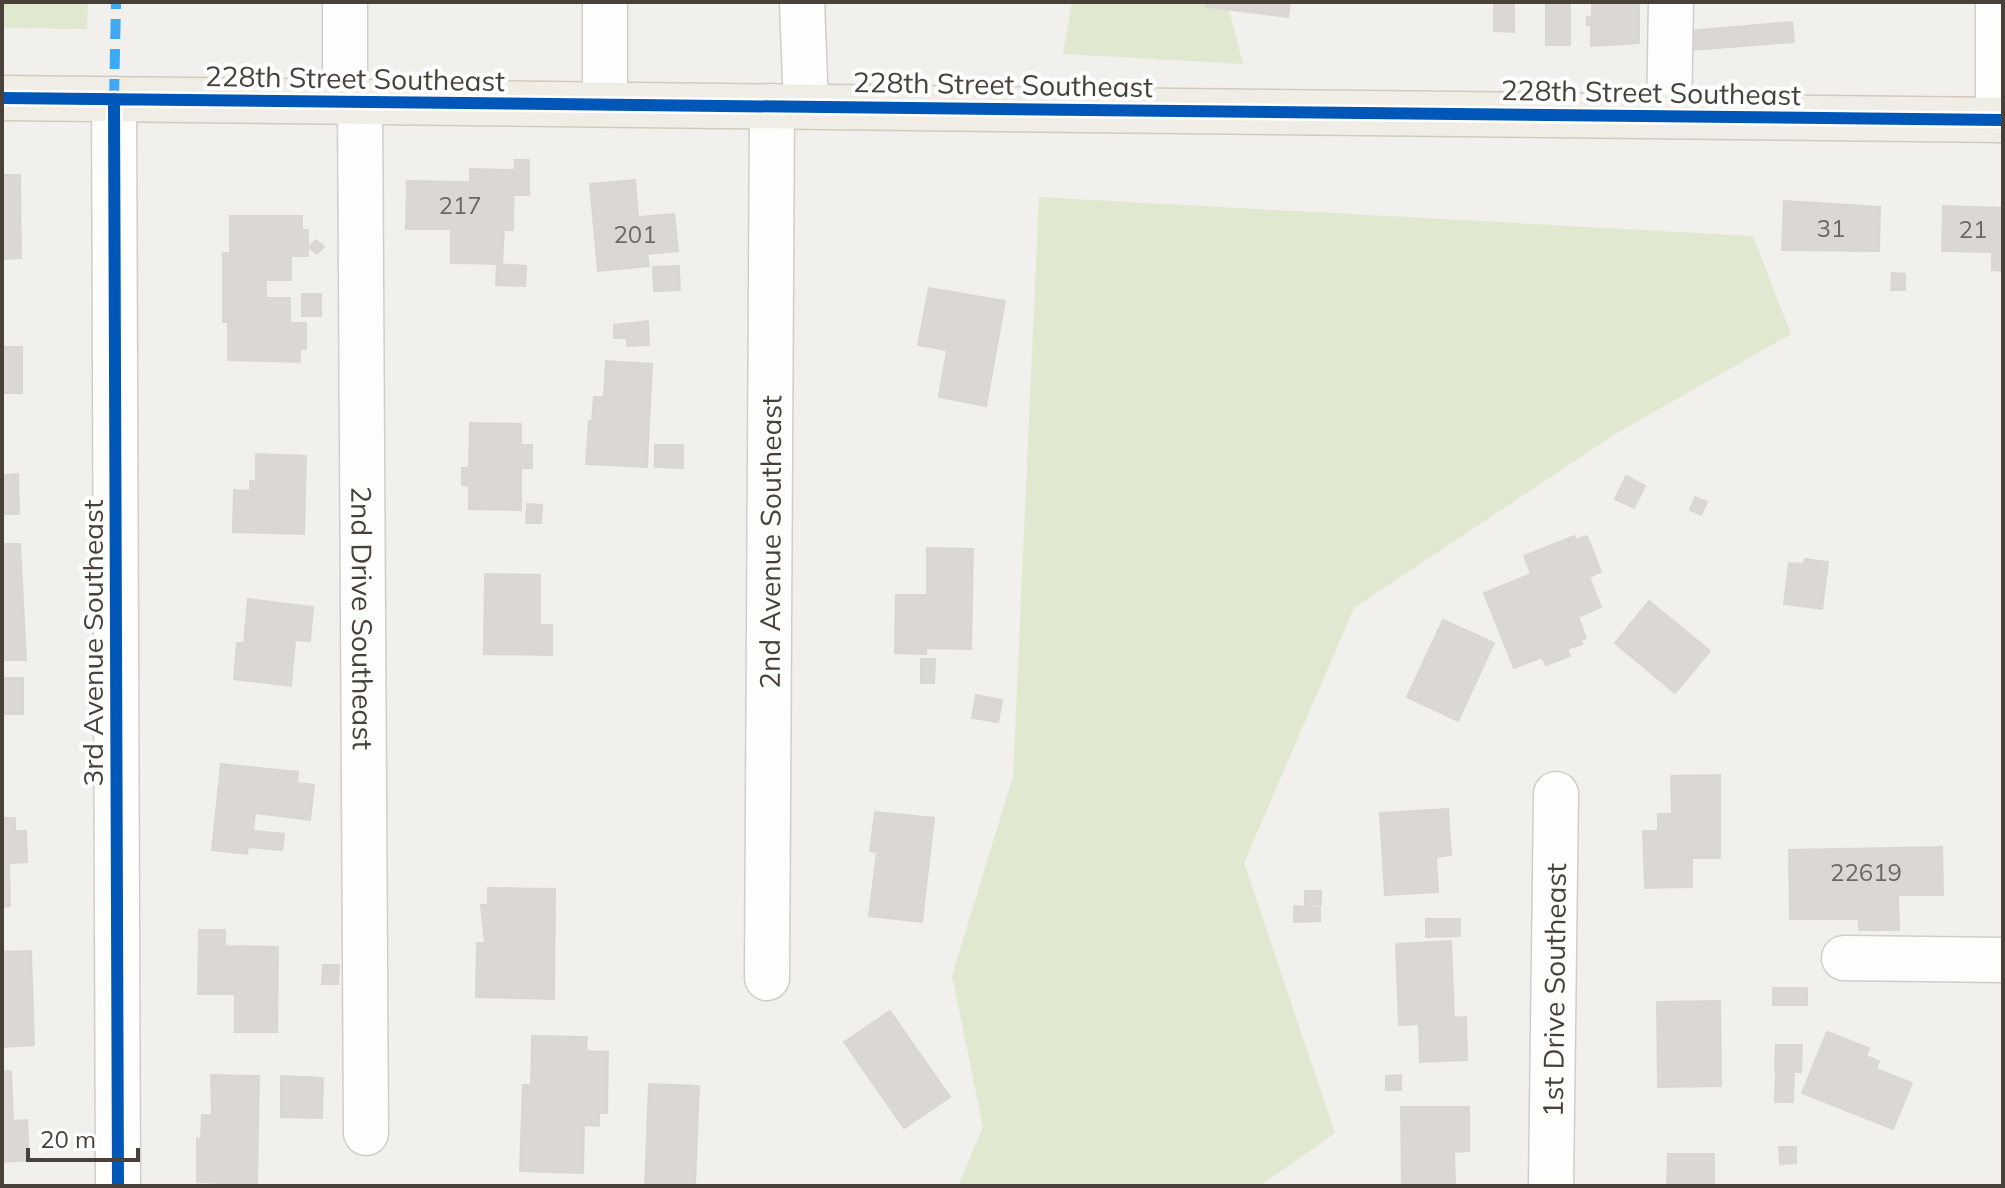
<svg xmlns="http://www.w3.org/2000/svg" width="2005" height="1188" font-family="Mulish,sans-serif">
  <style>
    .green { fill: #e0e9d0 }
    .building { fill: #dad7d4; stroke: #dad7d3; stroke-width: 2 }
    .lines { fill: none; stroke-linecap: round; stroke-linejoin: round }
    .minor-casing { stroke: #d0cecb; stroke-width: 47 }
    .major-casing { stroke: #d2cbbd; stroke-width: 47 }
    .minor { stroke: #fdfdfc; stroke-width: 44 }
    .major { stroke: #f0ede6; stroke-width: 44 }
    .quiet { stroke: #3fa9f5; stroke-width: 10; stroke-dasharray: 20 10; stroke-linecap: butt }
    .cycleway-casing { stroke: #fff; stroke-width: 17 }
    .cycleway { stroke: #0057b8; stroke-width: 12 }
    .labels { text-anchor: middle; dominant-baseline: central; stroke-width: 8; stroke-linejoin: round; paint-order: stroke }
    .number-label { font-size: 24px; fill: #6d6861 }
    .street-label { font-size: 28px; fill: #474139; stroke: #fff }
  </style>
  <rect width="100%" height="100%" fill="#f2f0ed"/>
  <path class="green" d="M2 2H88L87 29 2 28Z
    M1072 2H1227L1243 64 1063 54Z
    M1039 197 1753 236 1791 334 1617 433 1354 608 1244 863 1335 1133 1260 1186H958L983 1127 952 976 1013 776Z"/>
  <path class="building" d="M1207 2H1290L1288 17 1206 7Z
    M1494 2H1514V32L1494 31Z
    M1546 2H1570V45H1546Z
    M1592 2H1639V43L1591 46V25H1587V17H1592Z
    M1792 22 1794 42 1692 50 1690 31Z
    M515 160H529V195H514Z
    M470 169 514 170 513 230H504L502 264 451 263V229H406L407 181 470 182Z
    M2 175H20L21 258 2 259Z
    M635 180 638 217 674 214 678 251 647 254 649 266 598 271 590 184Z
    M1784 201 1880 207 1879 251 1782 250Z
    M1943 206 2003 208V271L1992 270V252L1942 251Z
    M230 216H302V230H308V256H291V280H266V298H290V323H306V349H300V362L228 360V322H223V253H230Z
    M316 240 324 247 317 254 309 247Z
    M497 264 526 266 525 286 496 285Z
    M679 266 680 290 654 291 653 267Z
    M1892 273 1905 274V290H1891Z
    M929 288 1005 301 986 406 939 397 947 350 918 345Z
    M302 294H321V316H302Z
    M648 321 649 345 627 346V338H614V325Z
    M2 347H22V393H2Z
    M606 361 652 364 647 467 586 464 589 421H592L594 397H604Z
    M470 423 521 424V445H532V468H521V510L469 509V486L462 485V468H469Z
    M655 445H683V468L655 467Z
    M256 454 306 456 304 534 233 532 234 490 250 491V481H256Z
    M18 474 19 514H2V475Z
    M1626 476 1645 486 1634 508 1615 499Z
    M1695 497 1707 502 1701 515 1690 510Z
    M527 504 542 505 541 523H526Z
    M1574 536 1576 540 1587 536 1601 572 1589 577 1601 607 1578 617 1586 638 1581 640 1582 644 1567 649 1570 656 1546 665 1542 657 1514 668 1484 593 1531 574 1524 556Z
    M2 544H20L26 660H2Z
    M927 548 973 549 971 649 926 648V654L895 653 896 595H927Z
    M1805 559 1828 562 1822 609 1784 604 1789 563 1804 564Z
    M485 574 540 575V625H552V655L484 654Z
    M248 599 313 607 310 641 295 640 291 686 234 679 237 643H244Z
    M1649 601 1710 651 1675 693 1615 643Z
    M1443 620 1494 643 1458 721 1407 697Z
    M921 659H935L934 683H921Z
    M2 678H23V714H2Z
    M976 695 1002 700 998 722 972 718Z
    M221 764 298 772 297 783 314 785 310 820 255 813 253 831 284 834 282 850 248 847 247 854 212 850Z
    M1720 775V858H1692V887L1645 888 1643 831H1658V814H1672L1671 776Z
    M1448 809 1451 855 1436 857 1438 892 1385 895 1380 813Z
    M875 812 934 818 922 922 869 916 877 852 870 851Z
    M2 818H15V831H26L27 862 9 863 10 906 2 907Z
    M1942 847 1943 895H1898L1899 930H1859V919H1790L1789 850Z
    M488 888 555 889 554 999 476 997 477 943H485L481 905H488Z
    M1305 891H1321V905H1305Z
    M1294 906 1320 908V921L1294 922Z
    M1426 919H1460V936L1426 937Z
    M199 930H225V946L278 947 277 1032H235V994H198Z
    M1451 941 1454 1018 1466 1017 1467 1060 1420 1062 1419 1024 1399 1025 1396 944Z
    M31 951 34 1045 2 1047V952Z
    M323 965H339L338 984H322Z
    M1773 988H1807V1005H1773Z
    M1720 1001 1721 1086 1658 1087 1657 1002Z
    M890 1011 950 1097 904 1128 844 1042Z
    M1827 1032 1869 1048 1866 1056 1879 1061 1876 1069 1912 1083 1893 1129 1802 1093Z
    M532 1036 587 1037 586 1051 608 1052 607 1113H599V1126L584 1125 583 1173 520 1171 523 1085H531Z
    M1776 1045H1802L1801 1072 1775 1071Z
    M11 1071 13 1121 27 1120 29 1160 2 1162V1072Z
    M1776 1072H1794L1793 1102H1775Z
    M211 1075 259 1076 257 1184 197 1182V1138L201 1139 202 1115H212Z
    M1401 1075V1090H1386V1076Z
    M281 1076 323 1078 322 1118 281 1117Z
    M649 1084 699 1086 695 1186H645Z
    M1401 1107H1469V1151L1454 1152 1455 1186H1402Z
    M1779 1147H1796V1163L1780 1164Z
    M1668 1154H1714V1186H1667Z"/>
  <g class="lines">
    <g class="minor-casing">
      <g id="minor">
        <path d="M345 2V101"/>
        <path d="M605 2V104"/>
        <path d="M802 2 806 106"/>
        <path d="M1998 2V120"/>
        <path d="M114 99 118 1186"/>
        <path id="s1" d="M360 102 366 1133"/>
        <path d="M1669 116 1671 2"/>
        <path d="M1844 958 2003 960"/>
        <path id="s2" d="M767 978 772 106"/>
        <path id="s3" d="M1551 1186 1556 794"/>
      </g>
    </g>
    <g class="major-casing">
      <path id="major" d="M2 98 2003 120"/>
    </g>
    <use href="#minor" class="minor"/>
    <use href="#major" class="major"/>
    <path class="quiet" d="M114 99 116 2"/>
    <g class="cycleway-casing">
      <path id="cycleway" d="M2 98 2003 120
        M114 99 118 1186"/>
    </g>
    <use href="#cycleway" class="cycleway"/>
  </g>
  <g class="labels">
    <g class="number-label">
      <text x="460" y="205">217</text>
      <text x="1831" y="228">31</text>
      <text x="1973" y="229">21</text>
      <text x="635" y="234">201</text>
      <text x="1866" y="872">22619</text>
    </g>
    <g class="street-label">
      <text transform="translate(355 78) rotate(1)">228th Street Southeast</text>
      <text transform="translate(1003 84) rotate(1)">228th Street Southeast</text>
      <text transform="translate(1651 92) rotate(1)">228th Street Southeast</text>
      <text stroke="none"><textPath href="#s2" startOffset="436">2nd Avenue Southeast</textPath></text>
      <text stroke="none"><textPath href="#s1" startOffset="516">2nd Drive Southeast</textPath></text>
      <text transform="translate(92 643) rotate(-90)">3rd Avenue Southeast</text>
      <text stroke="none"><textPath href="#s3" startOffset="196">1st Drive Southeast</textPath></text>
    </g>
  </g>
  <rect width="2005" height="1188" fill="none" stroke="#474139" stroke-width="8"/>
  <path d="M28 1148v12h110v-12" fill="none" stroke="#474139" stroke-width="4"/>
  <text x="40" y="1148" font-size="24" fill="#474139" stroke="#ffffff" stroke-width="6" paint-order="stroke">20 m</text>
</svg>
